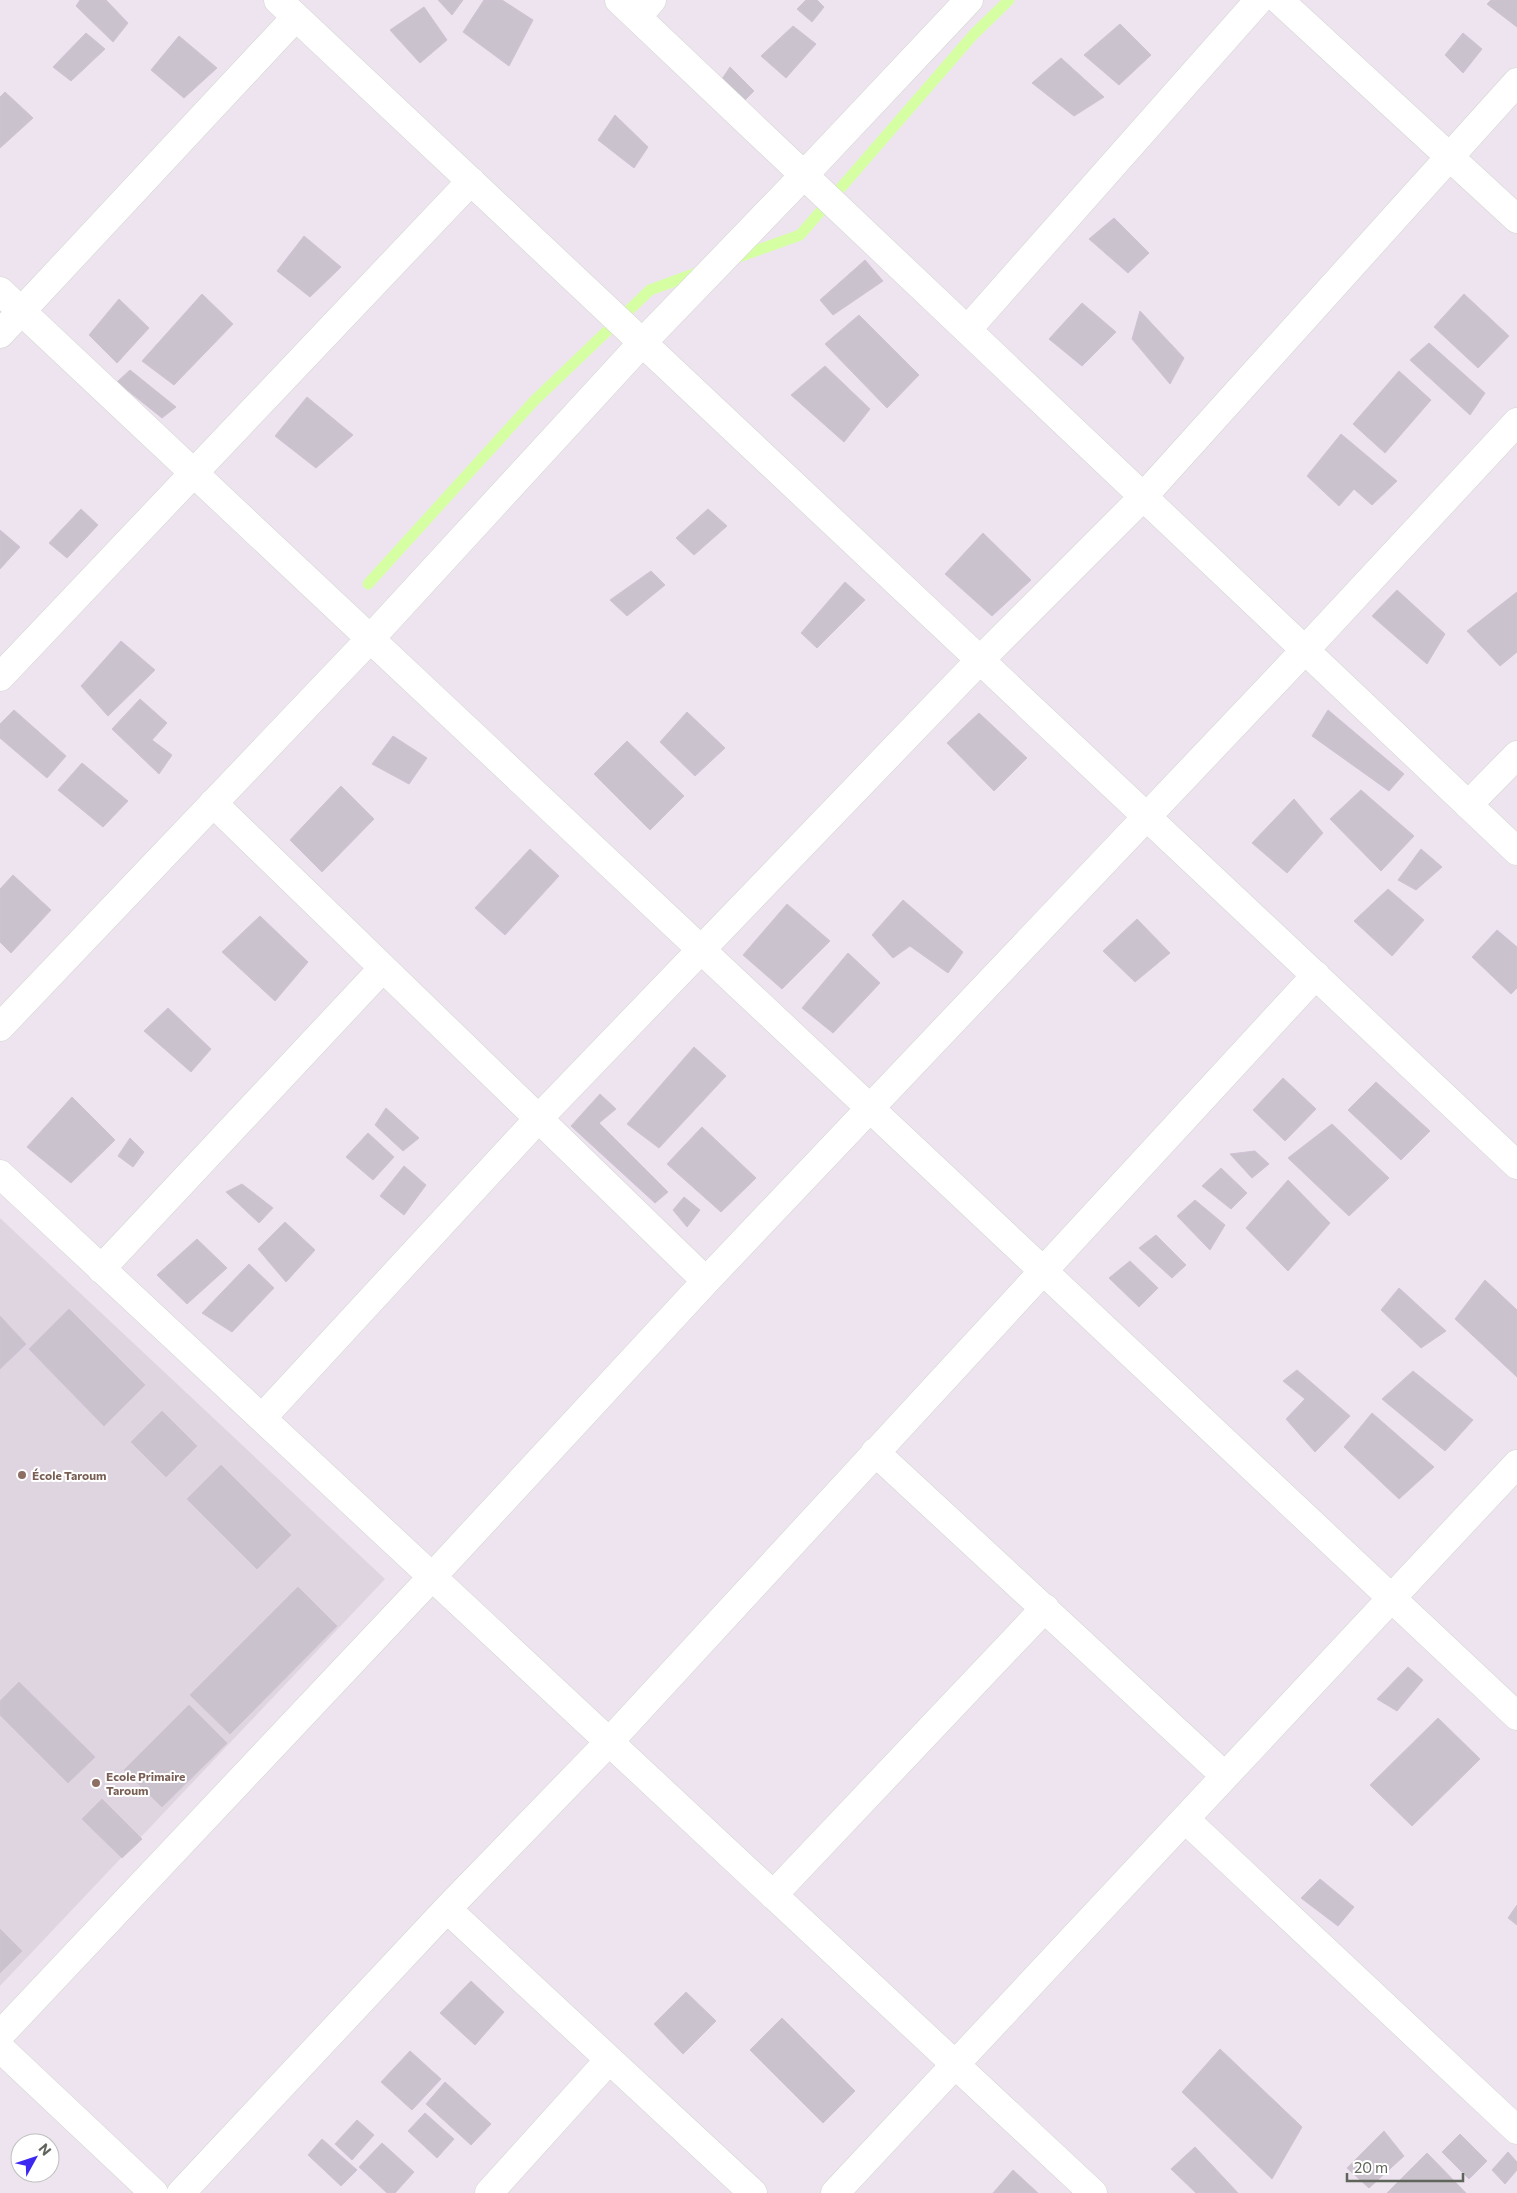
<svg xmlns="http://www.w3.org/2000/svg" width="1517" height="2193" font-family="Commissioner,sans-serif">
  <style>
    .education { fill: #dfd5e1 }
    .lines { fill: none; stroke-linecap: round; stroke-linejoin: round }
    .stream { stroke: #d6ffa4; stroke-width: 11 }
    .building { fill: #cac2cd; stroke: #cfc2d4 }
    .street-casing { stroke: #d2d6cf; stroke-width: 29 }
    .street { stroke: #fff; stroke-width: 28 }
    .education-dot { fill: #8d6e63; stroke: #fff; stroke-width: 2 }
    .labels { text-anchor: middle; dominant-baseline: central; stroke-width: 4; stroke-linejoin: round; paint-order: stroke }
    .education-label { font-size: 12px; font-weight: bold; fill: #785e54; stroke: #fff; text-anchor: start }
  </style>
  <rect width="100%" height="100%" fill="#ede4ef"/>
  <path class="education" d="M0 1218 385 1579 0 1986Z"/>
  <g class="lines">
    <path class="stream" d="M733 259 800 235 974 34 1009 0
      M368 584 534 401 650 290 702 271"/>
  </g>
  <path class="building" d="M80 0H106L128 23 113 42 76 6Z
    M438 0H463L452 15Z
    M484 0H502L533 20 509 66 463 32Z
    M806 0H817L824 7 812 22 797 9Z
    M1491 0H1517V27L1487 4Z
    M424 7 447 40 420 63 390 30Z
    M1120 24 1151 55 1119 85 1084 55Z
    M793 26 816 44 786 78 761 56Z
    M86 33 105 49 71 81 53 67Z
    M1463 33 1482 49 1463 73 1445 55Z
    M179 36 217 68 184 98 151 70Z
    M1061 58 1104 97 1074 116 1032 83Z
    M730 67 754 91 742 103 722 79Z
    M5 92 33 118 0 148V97Z
    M615 115 648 147 634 168 598 140Z
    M1114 218 1149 253 1128 273 1089 239Z
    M304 236 341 267 310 297 277 271Z
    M865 260 883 281 833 315 820 300Z
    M202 294 233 324 174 385 142 361Z
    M1464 294 1509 336 1478 368 1434 327Z
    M119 299 149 328 117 363 89 335Z
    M1082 303 1116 332 1082 366 1049 339Z
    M1140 311 1184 358 1170 384 1132 339Z
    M859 315 919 375 887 408 825 344Z
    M1429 343 1485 393 1470 415 1410 360Z
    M825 366 870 409 844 442 791 395Z
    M130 370 176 407 162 418 117 382Z
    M1399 371 1431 400 1385 453 1353 424Z
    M307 397 353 435 316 468 275 436Z
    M1341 434 1397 481 1372 505 1354 489 1339 506 1307 476Z
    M81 509 98 525 67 558 49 543Z
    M708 509 727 526 694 555 676 538Z
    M0 530 20 547 0 569Z
    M983 533 1031 580 992 616 945 574Z
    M651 571 665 585 627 616 610 600Z
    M845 582 865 600 817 648 801 633Z
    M1397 590 1445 634 1427 664 1372 616Z
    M1517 592V652L1500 666 1467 631Z
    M121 641 155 670 108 716 81 686Z
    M140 699 167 723 152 740 172 755 159 774 112 729Z
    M14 710 66 756 47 778 0 738V724Z
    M1328 710 1404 774 1389 791 1312 736Z
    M687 712 725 748 695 776 660 742Z
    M979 713 1027 758 994 791 947 743Z
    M393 736 427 758 409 784 372 764Z
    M627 741 684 796 650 830 594 774Z
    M82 763 128 801 103 827 58 790Z
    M341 786 374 819 322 872 290 840Z
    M1361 790 1414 836 1381 871 1330 819Z
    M1294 799 1323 833 1287 873 1252 843Z
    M530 849 559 876 505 935 475 908Z
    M1421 849 1442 867 1416 890 1398 880Z
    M13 875 51 910 11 953 0 942V889Z
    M1388 889 1424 920 1392 956 1354 921Z
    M903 900 963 952 948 973 910 946 893 958 872 935Z
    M787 904 830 941 782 989 743 955Z
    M260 916 308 962 275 1001 222 952Z
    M1137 919 1170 953 1135 982 1103 951Z
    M1497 930 1517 947V988L1511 994 1472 957Z
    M848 953 880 983 833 1033 802 1008Z
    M168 1008 211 1049 191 1072 144 1031Z
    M694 1047 726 1076 659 1148 627 1124Z
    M1283 1078 1316 1109 1285 1141 1253 1110Z
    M1376 1082 1430 1131 1401 1160 1348 1110Z
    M600 1094 616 1109 599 1123 668 1192 655 1203 571 1126Z
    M72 1097 115 1140 71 1183 27 1147Z
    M386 1108 419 1138 403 1151 375 1125Z
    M1332 1124 1389 1178 1349 1216 1288 1158Z
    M702 1127 756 1178 721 1212 667 1164Z
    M368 1133 394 1157 373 1180 346 1157Z
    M130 1138 144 1152 133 1167 118 1156Z
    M1255 1151 1269 1164 1252 1178 1230 1154Z
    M404 1166 426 1185 404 1215 380 1196Z
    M1221 1168 1247 1193 1231 1209 1202 1186Z
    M1288 1180 1330 1223 1288 1271 1246 1228Z
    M242 1184 273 1208 259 1223 226 1192Z
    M684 1197 700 1210 687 1227 673 1210Z
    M1195 1200 1225 1225 1210 1250 1177 1216Z
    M285 1222 315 1250 286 1282 258 1249Z
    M1156 1235 1186 1265 1172 1278 1139 1248Z
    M197 1239 227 1268 187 1304 157 1275Z
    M1130 1261 1158 1288 1139 1307 1109 1278Z
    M249 1264 274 1288 232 1332 202 1313Z
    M1485 1280 1517 1310V1377L1455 1319Z
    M1399 1288 1446 1331 1421 1348 1381 1310Z
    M69 1309 145 1385 104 1426 29 1349Z
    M0 1316 26 1344 0 1369Z
    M1297 1370 1350 1416 1315 1452 1286 1419 1305 1399 1283 1381Z
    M1413 1371 1473 1420 1445 1451 1382 1399Z
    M162 1411 197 1446 166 1477 131 1442Z
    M1372 1413 1434 1467 1399 1499 1344 1447Z
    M221 1465 291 1535 257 1569 187 1499Z
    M298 1587 337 1626 230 1734 190 1695Z
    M1408 1667 1423 1680 1397 1711 1377 1699Z
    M19 1682 95 1757 68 1783 0 1715V1701Z
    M189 1705 227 1743 162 1807 124 1770Z
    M1438 1718 1480 1759 1412 1826 1370 1785Z
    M102 1799 142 1839 122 1858 82 1819Z
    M1320 1879 1354 1907 1338 1926 1301 1898Z
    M1517 1905V1925L1508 1918Z
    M0 1929 22 1951 0 1973Z
    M471 1981 504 2012 475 2045 440 2013Z
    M686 1992 716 2021 683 2054 654 2024Z
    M782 2018 855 2091 823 2123 750 2050Z
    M1220 2049 1302 2127 1272 2179 1182 2092Z
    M410 2051 441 2079 412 2110 381 2082Z
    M445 2082 491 2124 471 2145 426 2104Z
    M425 2113 454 2139 437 2158 408 2131Z
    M357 2120 374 2135 352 2160 335 2144Z
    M1384 2131 1404 2156 1369 2188 1347 2168Z
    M1460 2134 1487 2161 1469 2179 1442 2152Z
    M322 2139 357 2170 341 2186 308 2155Z
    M382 2143 414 2172 395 2193H387L359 2167Z
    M1195 2147 1238 2193H1196L1171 2169Z
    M1508 2152 1517 2162V2170L1505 2184 1492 2170Z
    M1427 2153 1466 2193H1387Z
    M1013 2170 1038 2193H993Z"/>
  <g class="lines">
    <g class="street-casing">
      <path id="street" d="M278 0 1517 1165
        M619 0 1517 851
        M1279 0 1517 219
        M637 17 652 0
        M0 291 1517 1716
        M967 330 1259 0
        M0 334 296 17
        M0 677 471 181
        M213 803 706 1281
        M1468 805 1517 755
        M0 1027 370 639 642 343 804 175 969 0
        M0 1174 1093 2193
        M101 1269 383 968
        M262 1418 539 1118 980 660 1143 497 1517 82
        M875 1452 1225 1776
        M1185 1819 1517 2130
        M773 1895 1045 1608
        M447 1909 753 2193
        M0 2035 432 1577 706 1281 1305 650 1517 422
        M0 2048 154 2193
        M181 2193 447 1909 609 1742 1316 975
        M489 2193 609 2060
        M835 2193 1517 1464"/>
    </g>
    <use href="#street" class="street"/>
  </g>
  <g class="education-dot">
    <circle cx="22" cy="1475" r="5"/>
    <circle cx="96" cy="1783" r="5"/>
  </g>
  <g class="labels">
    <g class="education-label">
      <text x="32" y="1475">École Taroum</text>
      <text x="106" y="1776">Ecole Primaire<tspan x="106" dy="14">Taroum</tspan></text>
    </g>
  </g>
  <g transform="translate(35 2158) rotate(50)"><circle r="24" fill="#ffffff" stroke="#bfc1be"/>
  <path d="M0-4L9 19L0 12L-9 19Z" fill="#3c28f1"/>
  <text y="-8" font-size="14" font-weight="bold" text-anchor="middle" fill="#60655c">N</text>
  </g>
  <path d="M1347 2173v8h116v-8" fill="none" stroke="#60655c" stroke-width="2.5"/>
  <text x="1354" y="2173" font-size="15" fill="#60655c" stroke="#ffffff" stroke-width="4" paint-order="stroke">20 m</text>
</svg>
